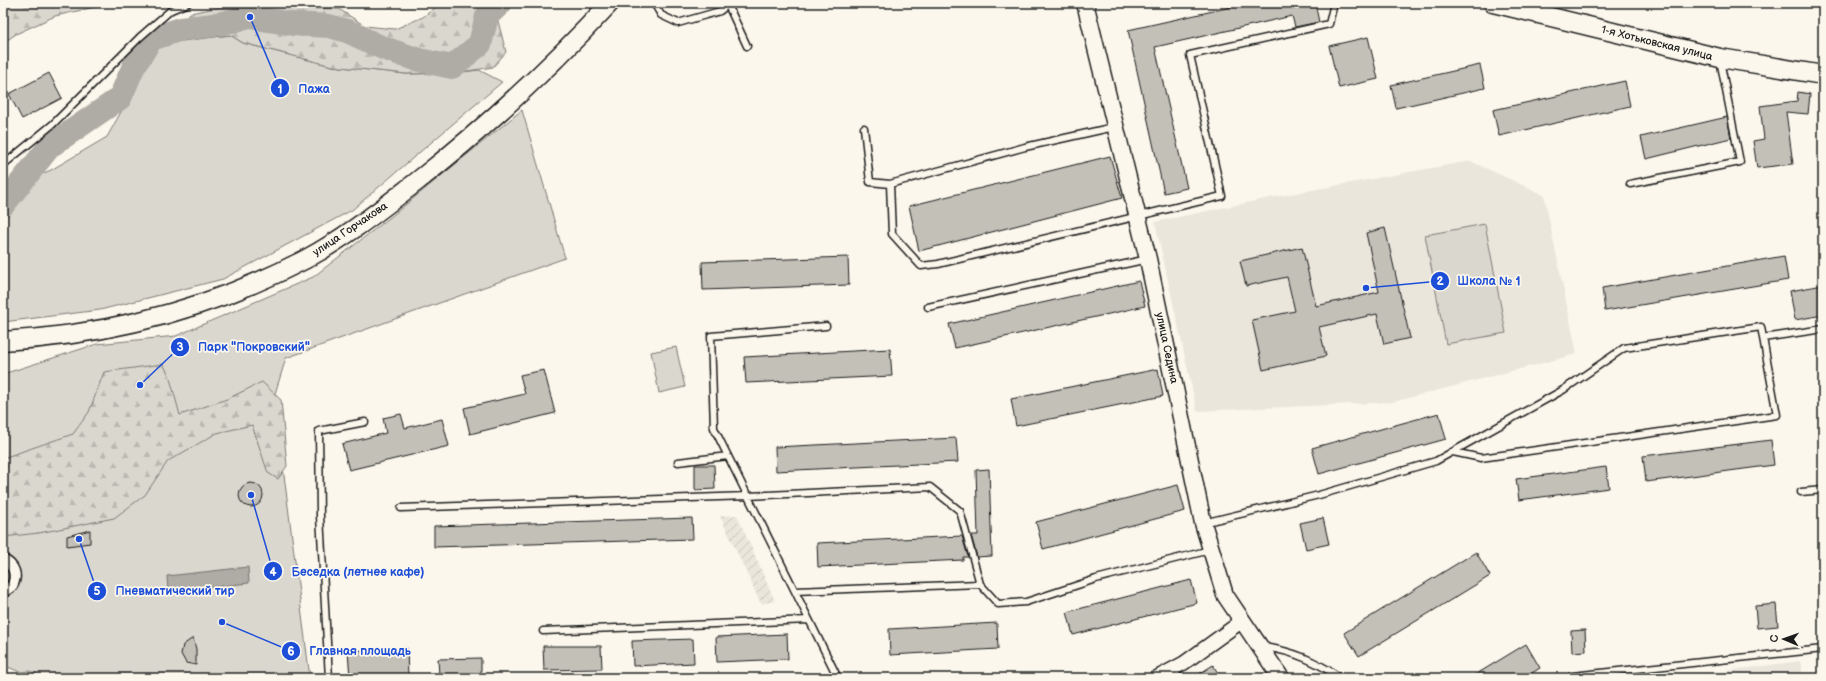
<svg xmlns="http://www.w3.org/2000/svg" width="1826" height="681" font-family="'Balsamiq Sans',sans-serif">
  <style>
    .built { fill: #eae6dc }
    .industrial { fill: url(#industrial-furrows) }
    .green { fill: #dad7ce; stroke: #7b7a75 }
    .forest { fill: url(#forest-firs); stroke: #7b7a75 }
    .water { fill: #afaca5; stroke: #74726e }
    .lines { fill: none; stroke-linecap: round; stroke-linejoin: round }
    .river { stroke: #afaca5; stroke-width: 24 }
    .building { fill: #c3c0b8; stroke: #1c1c1c }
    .service-casing { stroke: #1c1c1c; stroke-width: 9 }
    .pedestrian-casing { stroke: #1c1c1c; stroke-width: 13 }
    .minor-casing { stroke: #1c1c1c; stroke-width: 16 }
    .tertiary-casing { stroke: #1c1c1c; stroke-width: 19 }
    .secondary-casing { stroke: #1c1c1c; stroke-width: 21 }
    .service { stroke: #fbf7ec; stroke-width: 6 }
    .pedestrian { stroke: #fbf7ec; stroke-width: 10 }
    .minor { stroke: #fbf7ec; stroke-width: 13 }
    .tertiary { stroke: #fbf7ec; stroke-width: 16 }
    .secondary { stroke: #fbf7ec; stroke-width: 18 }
    .labels { text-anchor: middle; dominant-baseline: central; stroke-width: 3.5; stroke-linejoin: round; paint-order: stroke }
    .street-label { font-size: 11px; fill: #1c1c1c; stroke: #fbf7ec }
    .leader { fill: none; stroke: #1d4ed8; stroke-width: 1.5 }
    .callout-dot { fill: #1d4ed8; stroke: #fbf7ec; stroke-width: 1.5 }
    .mark-label { font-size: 12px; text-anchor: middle; font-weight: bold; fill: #fff }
    .callout-label { font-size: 12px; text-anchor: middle; font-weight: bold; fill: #1d4ed8; stroke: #fbf7ec; stroke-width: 3.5; stroke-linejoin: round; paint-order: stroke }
  </style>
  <defs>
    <pattern id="industrial-furrows" width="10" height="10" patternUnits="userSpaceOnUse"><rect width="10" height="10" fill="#eae6dc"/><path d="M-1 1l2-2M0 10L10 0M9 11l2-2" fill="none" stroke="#c8c5bc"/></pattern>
    <pattern id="forest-firs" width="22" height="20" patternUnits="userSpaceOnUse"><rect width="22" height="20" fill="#dad7ce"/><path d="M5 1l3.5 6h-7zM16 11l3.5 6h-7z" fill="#bab8b0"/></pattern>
  </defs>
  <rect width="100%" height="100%" fill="#fbf7ec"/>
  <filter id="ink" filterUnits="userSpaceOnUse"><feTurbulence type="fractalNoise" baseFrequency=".025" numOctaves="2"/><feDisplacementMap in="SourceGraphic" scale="8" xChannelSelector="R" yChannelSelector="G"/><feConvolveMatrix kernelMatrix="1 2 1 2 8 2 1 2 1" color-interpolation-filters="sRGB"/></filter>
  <g filter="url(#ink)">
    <path class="built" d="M1470 161 1544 195 1577 354 1393 402 1197 411 1155 222 1274 197Z
      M1800 661 1804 678H1675Z"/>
    <path class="industrial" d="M737 515 775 601 761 604 720 516Z"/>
    <path class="green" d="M230 35 243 43 332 66 406 74 455 73 479 70 502 82 352 210 223 279 100 310 3 322V191L51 170 107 137 159 44Z
      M522 110 565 258 286 358 274 397 310 678H44L30 671 20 672 3 665V374L97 344 176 336 313 277 388 219Z
      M1485 224 1506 333 1446 344 1425 235Z
      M676 347 685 387 659 393 651 352Z"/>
    <path class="forest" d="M3 3H113L55 16 16 34 3 43Z
      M445 3H486L498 21 506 52 493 67 455 73 406 74 332 66 243 43 230 35 185 40 182 25 190 13 236 4 293 5 309 8 339 9 365 26 395 29 423 17 436 7Z
      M163 364 169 375 180 415 227 399 262 382 281 400 287 466 278 479 268 473 252 425 217 433 168 461 145 495 114 518 39 533 3 537V458L73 434 89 412 104 372Z"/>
    <path class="water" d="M248 567 249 583 168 592 167 576Z"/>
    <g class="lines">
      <path class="river" d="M3 205 50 146 120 98 133 68 151 39 181 29 213 25 250 17 293 24 329 26 347 31 383 48 419 60 452 67 480 44 487 16 500 4"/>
    </g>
    <path class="building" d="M1249 3H1315L1319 22 1295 27 1292 16 1155 47 1187 188 1164 193 1128 30Z
      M1368 37 1378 79 1339 88 1329 46Z
      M1480 65 1485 88 1396 108 1391 85Z
      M49 73 62 98 22 119 9 94Z
      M1625 81 1630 106 1499 136 1493 110Z
      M1798 92 1810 94 1808 114 1786 112 1793 164 1757 168 1753 141 1764 139 1760 106 1797 101Z
      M1727 117 1731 138 1646 159 1641 137Z
      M1110 156 1122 198 919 251 909 206Z
      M1385 228 1410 338 1384 344 1377 314 1319 327 1326 356 1263 370 1252 320 1295 311 1287 277 1246 286 1240 261 1302 247 1316 306 1379 292 1366 233Z
      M1784 256 1788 280 1605 311 1602 288Z
      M848 257 849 285 703 290 702 262Z
      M1139 281 1145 306 955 348 949 324Z
      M1823 285V315L1795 320 1790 291Z
      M890 349 892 376 746 383 744 357Z
      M1158 369 1163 396 1016 426 1011 399Z
      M544 370 555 413 470 434 464 408 525 394 520 375Z
      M1439 413 1446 439 1319 474 1312 448Z
      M401 414 405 428 442 419 449 446 349 470 342 444 386 433 383 418Z
      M956 438 958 462 776 471 775 447Z
      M1771 440 1774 465 1646 482 1643 456Z
      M695 465H714L715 489 695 490Z
      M1606 467 1609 488 1519 500 1516 479Z
      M989 469 992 556 977 557 971 535H978L976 470Z
      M239 495a12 12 0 1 1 24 0a12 12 0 1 1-24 0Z
      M1178 485 1185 511 1043 549 1036 522Z
      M692 518 693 539 434 547V526Z
      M1323 518 1329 544 1306 549 1300 523Z
      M90 530V543L67 546V536Z
      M962 536 968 557H963V560L818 567 817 543Z
      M1476 552 1490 576 1359 656 1344 633Z
      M1191 580 1197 603 1073 635 1067 612Z
      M1776 604 1778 626 1757 628 1755 606Z
      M997 623 998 649 890 655 889 629Z
      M1585 630 1586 651 1572 652 1571 631Z
      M787 634 788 659 717 662 716 637Z
      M193 638 196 649V665L186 663 181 654 183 645Z
      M693 639 694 663 633 666 632 641Z
      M1526 644 1540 668 1524 678H1470Z
      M543 646H601L602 669 544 670Z
      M407 648 408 678H350L348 651Z
      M481 658V675L439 676 438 659Z
      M1213 665 1221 678H1193Z"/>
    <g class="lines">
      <g class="service-casing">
        <path id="service" d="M654 3 661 15 678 23 720 11 730 3
          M728 5 747 46
          M864 128 870 182 890 184 1025 147 1114 127
          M3 165 53 124 140 37 171 10 188 3
          M890 184 892 234 921 266 938 264 1222 196 1190 55 1329 24 1334 3
          M1630 184 1740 162 1720 60
          M928 307 1148 259
          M826 326 711 336 714 428 838 678
          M1763 338 1823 329
          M678 462 728 456
          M1801 492 1823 490
          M401 508 748 496 930 487 960 511 980 584 795 591
          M1203 523 1319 495 1436 461 1563 390 1624 348 1761 327 1777 415 1481 458 1453 452
          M980 584 998 604 1026 602 1096 579 1210 550
          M543 631 809 620
          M1263 647C1294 651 1315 661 1341 678
          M1173 668 1179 678
          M329 678 320 516 319 431 365 422
          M1573 678 1572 676 1823 649"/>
      </g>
      <g class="pedestrian-casing">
        <path id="pedestrian" d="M3 560C14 565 18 575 12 586L3 592"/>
      </g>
      <g class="minor-casing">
        <path id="minor" d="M1156 678 1184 663 1242 621"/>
      </g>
      <g class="tertiary-casing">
        <path id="tertiary" d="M1085 3 1148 259 1203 523 1225 595 1281 678"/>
      </g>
      <g class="secondary-casing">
        <path id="secondary" d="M1493 3 1720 58 1823 75
          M3 341C109 335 212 308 306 259 345 238 380 210 415 183 485 128 550 68 610 3"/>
      </g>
      <use href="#service" class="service"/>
      <use href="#pedestrian" class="pedestrian"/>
      <use href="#minor" class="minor"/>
      <use href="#tertiary" class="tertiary"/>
      <use href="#secondary" class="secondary"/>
    </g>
  </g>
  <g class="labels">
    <g class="street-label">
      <text transform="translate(1657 43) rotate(14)">1-я Хотьковская улица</text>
      <text transform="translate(350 229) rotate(-34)">улица Горчакова</text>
      <text transform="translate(1167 348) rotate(78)">улица Седина</text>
    </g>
  </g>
  <path class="leader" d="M250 17L280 88M1366 288L1440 281M140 385L180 347M251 495L273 571M79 539L97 591M222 622L291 651"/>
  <g class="callout-dot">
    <circle cx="250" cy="17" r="4"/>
    <circle cx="1366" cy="288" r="4"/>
    <circle cx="140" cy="385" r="4"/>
    <circle cx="251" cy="495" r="4"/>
    <circle cx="79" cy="539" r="4"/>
    <circle cx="222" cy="622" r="4"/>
    <circle cx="280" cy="88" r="10"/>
    <circle cx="1440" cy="281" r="10"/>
    <circle cx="180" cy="347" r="10"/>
    <circle cx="273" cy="571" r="10"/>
    <circle cx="97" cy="591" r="10"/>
    <circle cx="291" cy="651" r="10"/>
  </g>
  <g class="mark-label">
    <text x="280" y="93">1</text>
    <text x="1440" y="285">2</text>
    <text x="180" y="351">3</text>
    <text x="273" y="576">4</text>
    <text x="97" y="595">5</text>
    <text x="291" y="655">6</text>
  </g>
  <g class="callout-label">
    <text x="314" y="93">Пажа</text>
    <text x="1489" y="285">Школа № 1</text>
    <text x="254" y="351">Парк "Покровский"</text>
    <text x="358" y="576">Беседка (летнее кафе)</text>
    <text x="175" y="595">Пневматический тир</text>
    <text x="360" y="655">Главная площадь</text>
  </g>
  <rect width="1826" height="681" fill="none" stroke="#fbf7ec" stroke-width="16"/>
  <rect x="8" y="8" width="1810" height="665" fill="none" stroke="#1c1c1c" stroke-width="1.5" filter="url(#ink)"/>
  <g transform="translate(1784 639) rotate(272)" stroke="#fbf7ec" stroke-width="3" paint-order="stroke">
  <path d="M0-3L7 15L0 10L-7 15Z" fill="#1c1c1c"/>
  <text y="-6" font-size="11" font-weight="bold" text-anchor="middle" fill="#1c1c1c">С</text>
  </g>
</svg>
